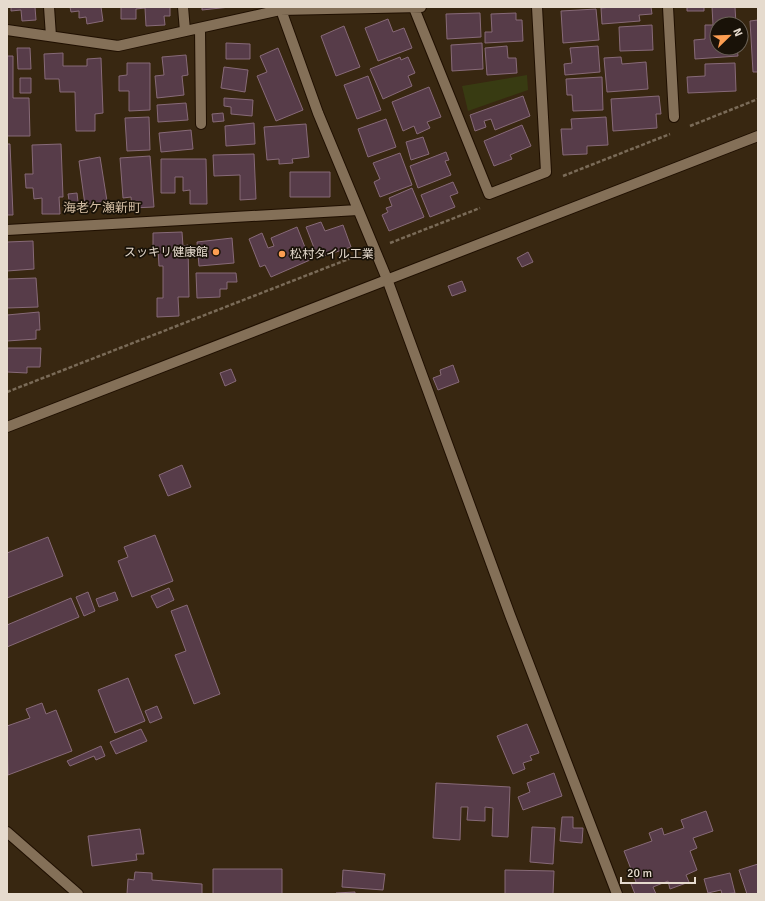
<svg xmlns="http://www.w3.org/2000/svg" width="765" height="901" font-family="Signika,'Noto Sans JP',sans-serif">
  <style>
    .green { fill: #383b12 }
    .building { fill: #573c49; stroke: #876a78 }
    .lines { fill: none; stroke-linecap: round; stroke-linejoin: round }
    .street-casing { stroke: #1f0f00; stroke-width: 12 }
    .secondary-casing { stroke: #1f0f00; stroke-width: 12 }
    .path { stroke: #7a6b58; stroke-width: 2.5; stroke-dasharray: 4 2; stroke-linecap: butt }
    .street { stroke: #847058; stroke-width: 10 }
    .secondary { stroke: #847058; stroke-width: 10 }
    .poi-dot { fill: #fc9e52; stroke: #191208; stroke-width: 1.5 }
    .labels { text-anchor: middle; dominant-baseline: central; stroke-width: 3.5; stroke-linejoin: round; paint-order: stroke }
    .poi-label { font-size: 12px; fill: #e6dbce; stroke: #191208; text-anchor: end }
    .neighbourhood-label { font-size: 13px; fill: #d3bda3; stroke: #191208 }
  </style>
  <rect width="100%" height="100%" fill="#382711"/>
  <path class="green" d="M527 75 528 90 468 111 462 86Z"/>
  <path class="building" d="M11 7H35L36 20 22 21 21 10 11 11Z
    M70 7H101L103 21 87 24 86 17 79 18V11L71 12Z
    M121 7H170V16H164L165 25 146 26 145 8 136 9V19H121Z
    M202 7H230L202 10Z
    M612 7H651L652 14 639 15 640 21 602 24 601 8Z
    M687 7H704V11H687Z
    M712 7H735L736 24H717V48H737L738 56 695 59 694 40 705 39V25H713Z
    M596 9 599 40 563 43 561 11Z
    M480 13 481 37 447 39 446 14Z
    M516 13V20H522L523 41 485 43V32H492L491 14Z
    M758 15V72H753L750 21 758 20Z
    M388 19 393 32 404 28 412 48 378 61 365 28Z
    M652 25 653 50 620 51 619 27Z
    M344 26 360 67 336 76 321 36Z
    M226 43 250 44V59H226Z
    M482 43 483 69 452 71 451 45Z
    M507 46 508 58H516L517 73 487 75 485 48Z
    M598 46 600 72 565 75 564 64 572 63 570 48Z
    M17 48H30L31 69H18Z
    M278 48 303 110 276 121 257 76 267 72 260 56Z
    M63 53V66H87V59L101 58 103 113 95 114V131H76L75 92H60L59 79H45L44 54Z
    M186 55 188 75 182 76 184 95 157 98 155 76 164 75 162 57Z
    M7 56H13V98H29L30 136H7Z
    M400 57 401 60 408 57 415 73 408 76 412 86 383 99 370 69Z
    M621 57 622 64 646 62 648 89 607 92 604 58Z
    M127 63H150V110L129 111V91H119V76L127 75Z
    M735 63 736 91 688 93 687 77 705 76V64Z
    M224 67 248 70 245 92 221 88Z
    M368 76 381 110 357 119 344 85Z
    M602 77 603 110 573 111 572 95H567L566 79Z
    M20 78H31V93H20Z
    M429 87 441 117 427 122 430 128 417 134 414 126 403 131 392 102Z
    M523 96 530 116 495 130 491 119 484 121 486 127 475 131 470 115Z
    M659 96 661 114H656L657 128 613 131 611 99Z
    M224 98 253 100 252 116 231 114V107L224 106Z
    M186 103 188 120 158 122 157 105Z
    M223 113 224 121 213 122 212 114Z
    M149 117 150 150 127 151 125 118Z
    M606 117 608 145 587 146V154L563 155 561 129H572L571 119Z
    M386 119 396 147 368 157 358 129Z
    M254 123 255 144 226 146 225 126Z
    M306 124 309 157 292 159 293 163 279 164V159L267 160 264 127Z
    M522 125 531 146 510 155 512 159 494 166 484 141Z
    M191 130 193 149 161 152 159 133Z
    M423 137 429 154 411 160 406 142Z
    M7 144H10L13 215H7Z
    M61 144 63 197H59L60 214H42V198L34 199 33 188H26L25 174H33L32 145Z
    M446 152 449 160 445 161 451 175 418 188 410 166Z
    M400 153 412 185 380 197 374 182 380 179 373 163Z
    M254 154 256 199 240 200V175L214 176 213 155Z
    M150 156 154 207 132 208 131 197 123 198 120 158Z
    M100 157 107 201 85 205 79 161Z
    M161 159H206L207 204H190V190L183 191V177H175V193H161Z
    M290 172H330V197H290Z
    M453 182 458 193 450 196 455 207 430 217 421 195Z
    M412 188 424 217 389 231 382 215 388 212 386 208 392 206 389 198Z
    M77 193 79 211 71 212 68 194Z
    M321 222 325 231 343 225 351 247 318 258 306 227Z
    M297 227 310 260 271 277 265 265 260 267 249 239 262 233 268 248 274 246 271 238Z
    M182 232 183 246 188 245 189 297H178L179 316 157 317V298H163V266H159L158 248H153V233Z
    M232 238 234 263 199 266 197 242Z
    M33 241 34 269 7 271V242Z
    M528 252 533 262 522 267 517 258Z
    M196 273H236L237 282H227V289H220V297L197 298Z
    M36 278 38 307 7 308V279Z
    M462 281 466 291 452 296 448 286Z
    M39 312 40 330H36V339L7 341V315Z
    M7 348H41L40 367H27V373L7 372Z
    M453 365 459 382 438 390 433 378 441 375 440 370Z
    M231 369 236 381 225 386 220 373Z
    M182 465 191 487 168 496 159 475Z
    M155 535 173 581 132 597 118 561 128 557 124 547Z
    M48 537 63 576 7 598V553Z
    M169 588 174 600 157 608 151 596Z
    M88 592 95 611 84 616 76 597Z
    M115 592 118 600 99 607 96 599Z
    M71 598 79 617 7 647V625Z
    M187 605 220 694 194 704 175 655 186 651 171 611Z
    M128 678 145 721 115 733 98 690Z
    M42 703 46 714 56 710 72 751 8 775 7 726 30 718 26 709Z
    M157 706 162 718 150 723 145 711Z
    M527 724 539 753 530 756 532 760 523 763 525 769 513 774 497 736Z
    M141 729 147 741 116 754 110 742Z
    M101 746 105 756 96 760 94 756 70 766 67 761Z
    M554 773 562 796 523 810 518 797 530 792 527 783Z
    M436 783 510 787 508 837 492 836 493 808 485 807V821L467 820 468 807H461L460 840 433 838Z
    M706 811 713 831 693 838 697 848 690 851 697 870 686 875 689 882 670 889 668 881 653 887 656 894H635L631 884 636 882 624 851 652 841 649 833 662 828 664 835 684 828 681 820Z
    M562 817H573V828H583L582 843 560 841Z
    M532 827 555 828 553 864 530 862Z
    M140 829 144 854H136L137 860 92 866 88 836Z
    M758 864V894H747L739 870Z
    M213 869H282V894H213Z
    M343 870 385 874 383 890 342 887Z
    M505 870 554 871 553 894H505Z
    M135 872 152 873V880L202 884V894H127L128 879 134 880Z
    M730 873 735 893 722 894 721 890 708 893 704 879Z
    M355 892V894H336V893Z"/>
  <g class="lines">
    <g class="street-casing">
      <path id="street" d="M49 7 51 36
        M183 7 185 31
        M280 7 318 113 387 279 510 615 617 894
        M668 7 674 117
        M414 8 489 194 546 172 537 7
        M200 28 201 124
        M7 30 118 46 280 10 421 7
        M7 230 358 210
        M7 832 78 894"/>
    </g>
    <g class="secondary-casing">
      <path id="secondary" d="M7 427 758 136"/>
    </g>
    <path class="path" d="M690 126 758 99
      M563 176 670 134
      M390 243 480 208
      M7 392 359 255"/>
    <use href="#street" class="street"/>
    <use href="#secondary" class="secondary"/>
  </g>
  <g class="poi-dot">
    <circle cx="216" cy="252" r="4"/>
    <circle cx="282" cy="254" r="4"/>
  </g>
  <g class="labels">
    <g class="poi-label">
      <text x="208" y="252">スッキリ健康館</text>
      <text x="290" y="254" text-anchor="start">松村タイル工業</text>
    </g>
    <g class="neighbourhood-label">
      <text x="102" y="208">海老ケ瀬新町</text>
    </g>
  </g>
  <rect width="765" height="901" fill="none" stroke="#e6dbce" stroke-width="16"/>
  <g transform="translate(729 36) rotate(67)"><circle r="19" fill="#191208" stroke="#6b6257"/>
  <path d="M0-3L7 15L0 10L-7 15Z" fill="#fc9e52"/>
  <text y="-6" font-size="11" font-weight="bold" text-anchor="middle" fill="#e6dbce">N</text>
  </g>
  <path d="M621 877v6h74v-6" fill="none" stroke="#e6dbce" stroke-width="2"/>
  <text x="627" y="877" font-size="12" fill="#e6dbce" stroke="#191208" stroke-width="3" paint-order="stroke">20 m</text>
</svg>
